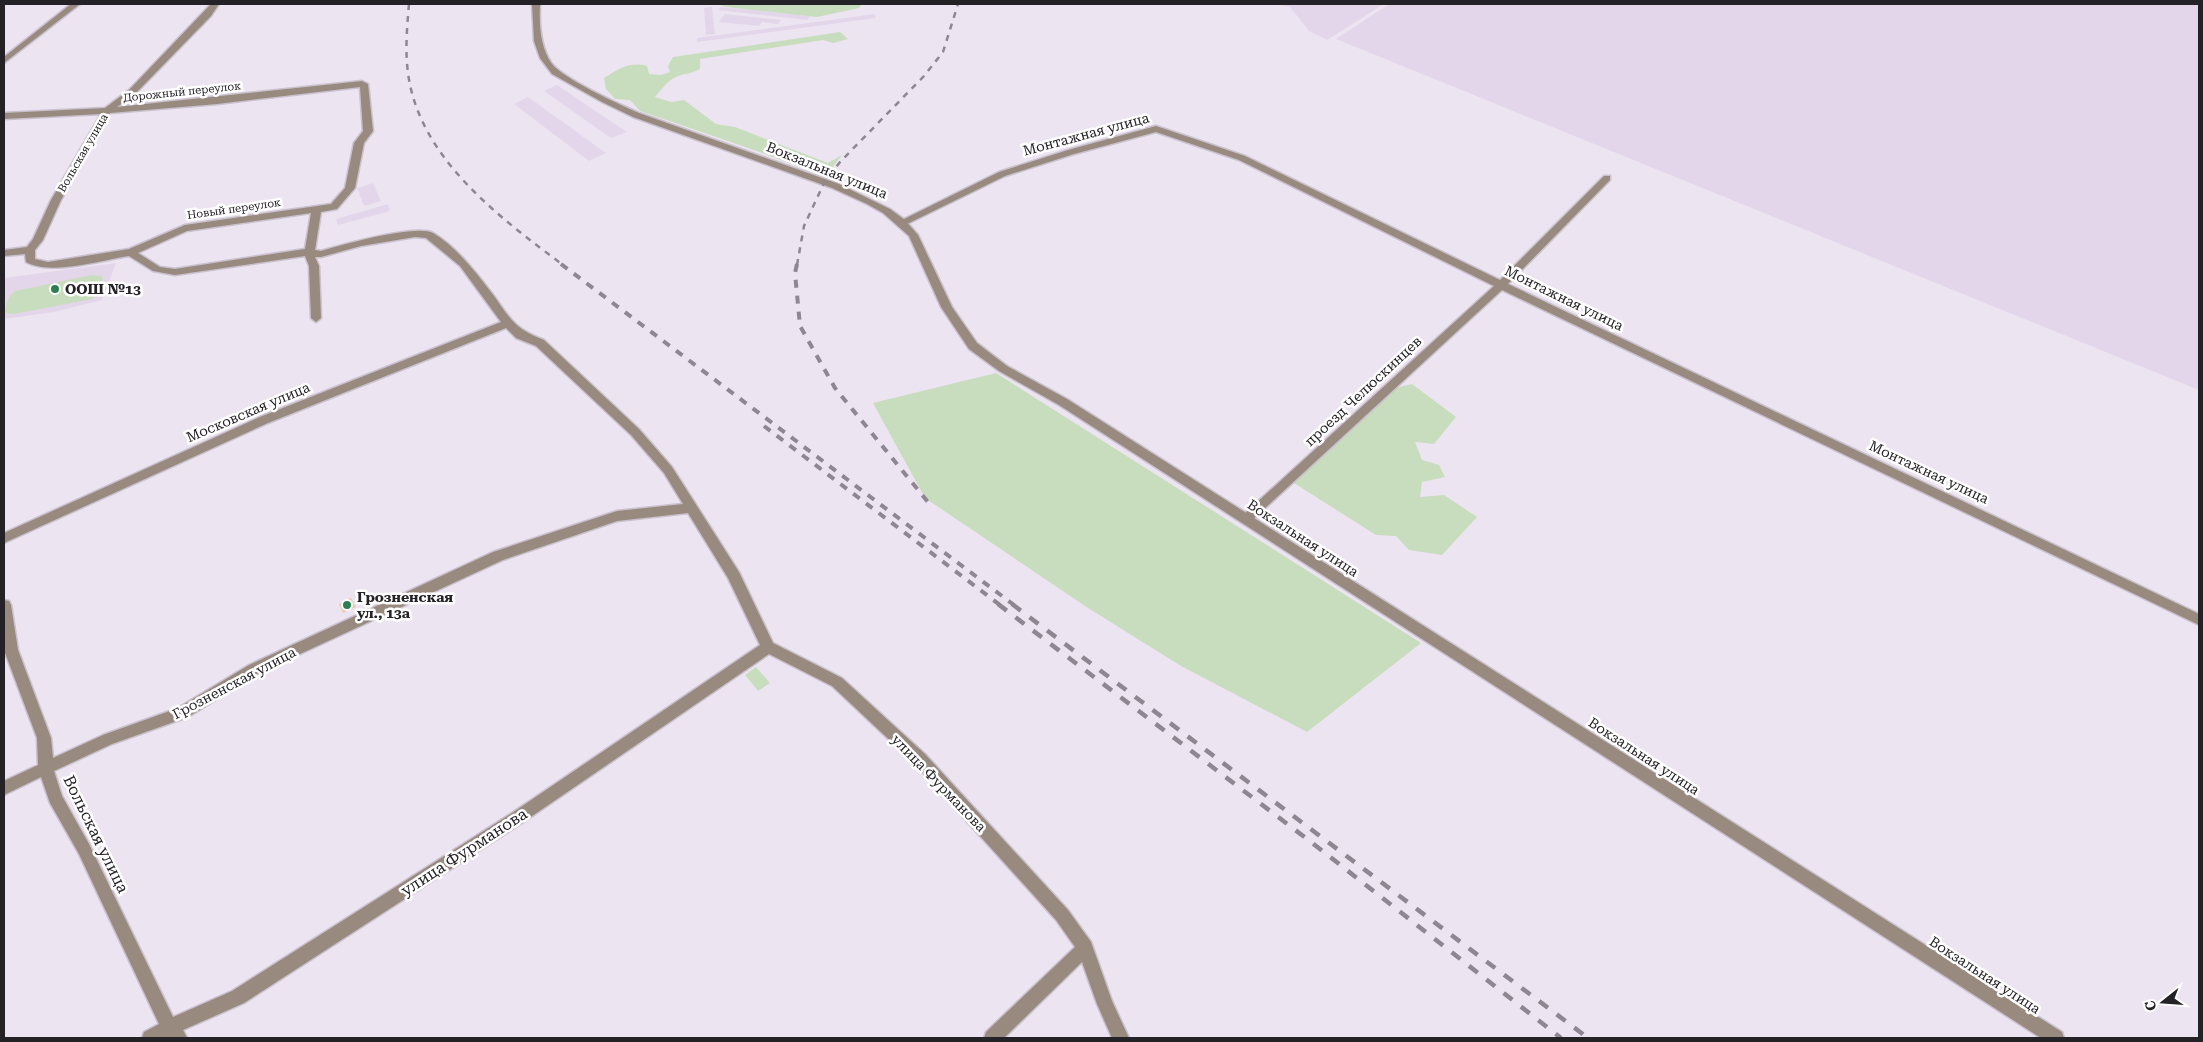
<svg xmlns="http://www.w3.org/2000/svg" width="2203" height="1042" font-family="'Roboto Serif',serif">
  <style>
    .built { fill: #e3d6ea }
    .green { fill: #c8ddbd }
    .building { fill: #e6ccac }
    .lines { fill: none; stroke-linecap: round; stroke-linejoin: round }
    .minor-casing { stroke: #c9c1cd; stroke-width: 3 }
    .tertiary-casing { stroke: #c9c1cd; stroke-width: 3 }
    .minor { fill: #998a7f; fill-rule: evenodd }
    .tertiary { fill: #998a7f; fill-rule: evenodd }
    .rail-far2 { stroke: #8e8791; stroke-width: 2.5; stroke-dasharray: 6 6; stroke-linecap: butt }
    .rail-far1 { stroke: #8e8791; stroke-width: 4; stroke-dasharray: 8 8; stroke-linecap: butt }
    .rail { stroke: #8e8791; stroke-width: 4.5; stroke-dasharray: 11 11; stroke-linecap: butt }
    .poi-dot { fill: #2b7f52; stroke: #fff; stroke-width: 2 }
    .labels { text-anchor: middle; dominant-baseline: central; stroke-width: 5; stroke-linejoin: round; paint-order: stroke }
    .far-street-label { font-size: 11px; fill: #252227; stroke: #fff }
    .street-label { font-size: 14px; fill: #252227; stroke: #fff }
    .poi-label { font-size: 14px; font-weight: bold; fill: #252227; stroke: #fff; text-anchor: start }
    .near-street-label { font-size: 16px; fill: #252227; stroke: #fff }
  </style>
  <rect width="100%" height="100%" fill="#ede4f2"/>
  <path class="built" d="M1275 4H1384L1327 40 1309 31 1290 7Z
    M1389 4H2199V390L1336 39Z
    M712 7 715 34 706 35 704 8Z
    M721 7 810 16 807 20 718 10Z
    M725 14 781 20 778 24 762 22 759 26 719 22Z
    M875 14 876 18 697 42V38Z
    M557 85 627 132 611 138 544 91Z
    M528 97 606 153 589 161 514 104Z
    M373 183 381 201 364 206 357 188Z
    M388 204 390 211 338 225 336 219Z
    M116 263 102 300 54 312 4 319V278Z"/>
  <path class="green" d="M717 4H862L859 8 817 17 726 7Z
    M840 32 848 39 833 43 823 40 700 59V69C692 74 684 73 676 77 667 81 661 90 655 97L671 102 684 100 716 124 735 127 828 163 842 155 825 177 754 150 640 111 630 100 615 99 606 89 604 78C618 69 630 61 647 66L649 74 661 75 670 72 668 66 673 57Z
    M92 275 100 276 103 278 98 294 92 299 14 314 4 313 9 297 15 291Z
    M996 373 1421 643 1307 732 1181 666 1088 608 925 498 873 403Z
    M1412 384 1456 417 1434 444 1415 442 1422 460 1439 465 1445 477 1422 482 1420 497 1444 495 1477 517 1442 555 1409 550 1396 536 1376 535 1294 483 1395 388Z
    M756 667 770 683 758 691 745 675Z"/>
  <path class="building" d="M351 598 356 607 343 613 339 604Z"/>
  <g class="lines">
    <g class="minor-casing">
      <path id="minor" d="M211 4H219L211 16 135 94 117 107 362 81 368 84 373 131 364 143 355 188 337 209 321 212 315 250 321 251C341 245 416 224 433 233 457 247 477 274 494 296 511 320 515 329 544 340L639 429 672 467 739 572 773 643 842 678 925 754 1068 910 1091 942 1112 1001 1129 1038H1112L1097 1004 1082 962 1004 1038H984L986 1032 1075 947 1056 920 915 764 832 686 769 654 522 823 244 1003 183 1030 187 1038H142L144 1032 159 1024 79 854 50 803 41 777 4 795V781L38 765 37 738 4 650V600L9 601 11 605 18 650 51 738 53 758 103 735 178 708 249 665 493 552 617 511 683 504 664 473 631 435 536 346 516 338 506 328 268 423 4 543V533L260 417 501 322 460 266 426 238 415 237 361 246 321 257H315L319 266 321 318 316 322 311 318 309 266 305 256 175 275 153 271 129 256C102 260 50 276 26 262L25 254 4 256V250L27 247 33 239 51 200 101 114 4 119V113L105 108 129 90ZM360 87 363 131 354 143 345 188 331 204 185 225 129 249 48 262 35 259V250L43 240 61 200 110 113 217 104ZM311 213 305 249 175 269 160 267 138 253 187 231ZM688 513 728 578 760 645 512 813 232 991 173 1017 89 844 62 796 54 771 112 744 188 717 259 673 503 560 617 521Z
        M1156 126 1245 156 1500 280 1604 176H1610V180L1508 284 2199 614V625L1502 290 1250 522H1242L1240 519 1242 516 1494 286 1239 160 1156 132 1074 154 1005 176 907 224H899L898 222 999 172 1068 150Z"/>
    </g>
    <g class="tertiary-casing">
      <path id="tertiary" d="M71 4H80L4 63V57Z
        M532 4H540C539 24 540 47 552 64 564 79 620 105 639 113L839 184 890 209 905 220 918 235 952 307 977 343 1007 366 1067 399 2062 1032 2064 1038H2041L1059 405 999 371 969 349 941 307 909 236 883 213 867 204 832 188 633 117 602 102 552 74 540 58 534 41Z"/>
    </g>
    <use href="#minor" class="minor"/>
    <use href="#tertiary" class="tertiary"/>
    <path class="rail-far2" d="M409 4C407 27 405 50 408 73 419 158 499 217 563 265
      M797 265 804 226 824 183 840 162 924 76 943 52 958 4"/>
    <path class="rail-far1" d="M561 264 1014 605
      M797 264 795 273 800 326 835 388 932 507
      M764 426 1000 605"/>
    <path class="rail" d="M998 604 1311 842 1561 1038
      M1012 604 1588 1038"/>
  </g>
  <g class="poi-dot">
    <circle cx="55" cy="289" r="5"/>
    <circle cx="347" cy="605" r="5"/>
  </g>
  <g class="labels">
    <g class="far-street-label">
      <text transform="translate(182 92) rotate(-6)">Дорожный переулок</text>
      <text transform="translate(83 153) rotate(-60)">Вольская улица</text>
      <text transform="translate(234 209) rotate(-8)">Новый переулок</text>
    </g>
    <g class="street-label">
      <text transform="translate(1086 134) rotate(-15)">Монтажная улица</text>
      <text transform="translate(827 170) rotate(22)">Вокзальная улица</text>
      <text transform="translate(1564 298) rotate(26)">Монтажная улица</text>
      <text transform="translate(1363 391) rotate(-43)">проезд Челюскинцев</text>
      <text transform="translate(248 412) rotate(-23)">Московская улица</text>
      <text transform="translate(1929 472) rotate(25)">Монтажная улица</text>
      <text transform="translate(1303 538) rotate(33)">Вокзальная улица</text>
      <text transform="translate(234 683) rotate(-28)">Грозненская улица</text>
      <text transform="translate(1644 756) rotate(33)">Вокзальная улица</text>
      <text transform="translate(939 783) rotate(46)">улица Фурманова</text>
      <text transform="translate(1985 975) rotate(33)">Вокзальная улица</text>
    </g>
    <g class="poi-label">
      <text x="65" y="289">ООШ №13</text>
      <text x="357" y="597">Грозненская<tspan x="357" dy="16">ул., 13а</tspan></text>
    </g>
    <g class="near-street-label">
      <text transform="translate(96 834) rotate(64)">Вольская улица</text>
      <text transform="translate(464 852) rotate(-33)">улица Фурманова</text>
    </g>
  </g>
  <rect width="2203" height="1042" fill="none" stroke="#252227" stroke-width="10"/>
  <g transform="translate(2163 1002) rotate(253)" stroke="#ffffff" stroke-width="4" paint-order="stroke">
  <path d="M0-4L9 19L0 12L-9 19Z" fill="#252227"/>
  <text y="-8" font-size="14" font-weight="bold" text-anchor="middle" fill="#252227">С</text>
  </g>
</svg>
